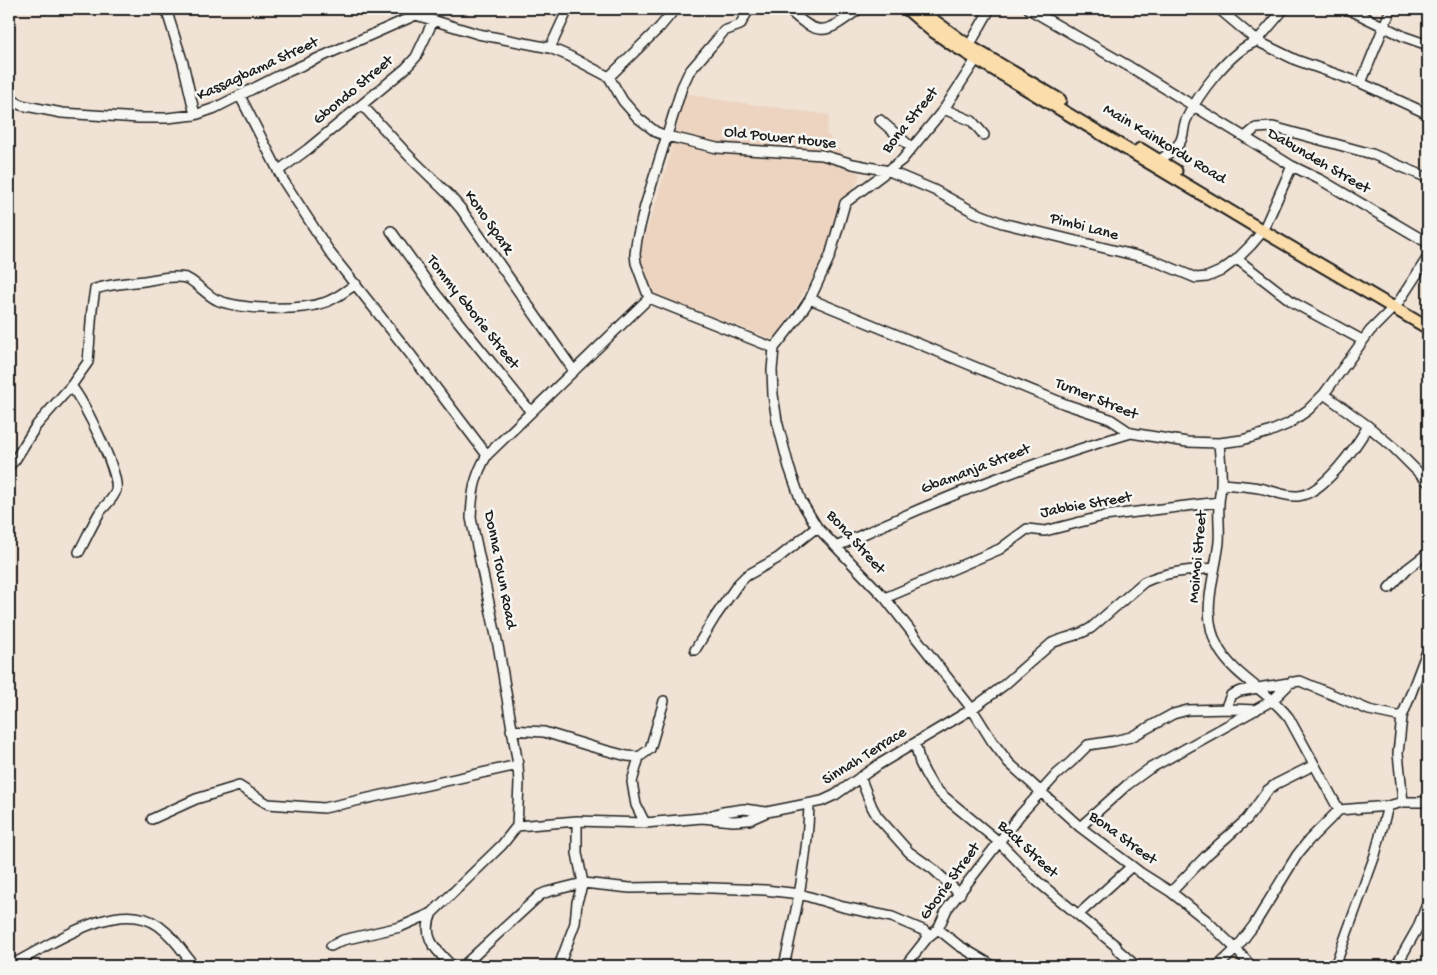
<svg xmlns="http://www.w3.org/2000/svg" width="1437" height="975" font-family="'Gochi Hand',sans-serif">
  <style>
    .built { fill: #ecd4c1 }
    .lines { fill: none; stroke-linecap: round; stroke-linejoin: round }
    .minor-casing { stroke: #1c1c1c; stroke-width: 12 }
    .major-casing { stroke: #1c1c1c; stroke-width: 15 }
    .minor { stroke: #f6f6f2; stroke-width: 9 }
    .major { stroke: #fbddab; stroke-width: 11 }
    .labels { text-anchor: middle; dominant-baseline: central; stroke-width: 5; stroke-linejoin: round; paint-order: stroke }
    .street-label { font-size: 16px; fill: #1c1c1c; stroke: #f6f6f2 }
  </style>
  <rect width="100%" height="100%" fill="#f0e2d5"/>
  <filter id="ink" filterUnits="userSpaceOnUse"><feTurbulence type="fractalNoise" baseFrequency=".02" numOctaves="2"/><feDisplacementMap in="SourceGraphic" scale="10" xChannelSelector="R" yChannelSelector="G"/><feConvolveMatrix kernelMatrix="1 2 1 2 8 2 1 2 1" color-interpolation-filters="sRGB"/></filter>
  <g filter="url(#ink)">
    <path class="built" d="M685 93 714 99 830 115 826 133 860 175 841 224 829 243 819 268 775 340 651 293 637 262 666 170Z"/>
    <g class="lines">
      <g class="minor-casing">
        <path id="minor" d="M166 9 183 63 195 115
          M788 9C820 39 826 33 859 9
          M1029 9 1130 67 1292 166 1321 180 1428 243
          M1284 9 1257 41 1296 60 1361 83 1428 114
          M1348 9 1405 37 1428 45
          M416 15 478 34 550 48 569 56 609 77 623 101 638 118 656 132 667 136 717 148 822 155 853 164 889 171 934 190 974 212 1002 223 1150 259 1196 278 1207 277 1221 271 1237 259 1251 245 1263 231 1292 166
          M969 46 990 9
          M550 48 568 9
          M979 55 944 109 902 160 845 203 830 256 810 299 796 320 774 348 772 370 773 395 777 421 789 467 801 501 817 527 885 598 972 709 992 741 1009 763 1080 827 1141 873 1171 892 1206 920 1236 949 1251 966
          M609 77 660 27 675 9
          M1361 83 1391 9
          M240 96 283 180 331 254 411 355 487 455
          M9 98 21 105 62 113 139 118H167L195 115 215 108 278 76 416 15 422 9
          M362 105 409 156 449 195 461 209 574 371
          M944 109 972 121 984 135
          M880 120 912 148
          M1245 137 1256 128 1273 127 1372 154 1428 178
          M1160 160C1166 155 1176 149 1180 142 1184 136 1183 127 1186 120 1198 94 1230 51 1257 41L1219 9
          M278 171 308 149 405 69 416 57 433 21
          M391 231 436 294 531 412
          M1237 259 1294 303 1362 340
          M649 298 636 263 635 254 637 239 645 206 682 87 689 72 714 43 724 31 740 25 749 9
          M649 298 774 348
          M810 299 1065 404 1110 419 1131 433 1187 442 1219 443 1242 440 1269 432 1288 424 1308 410 1324 394 1370 331 1398 303 1428 257
          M71 386C83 400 120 473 116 490 114 499 105 505 100 512 92 525 86 539 79 552
          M1324 394 1368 426 1394 448 1428 482
          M1219 443C1220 457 1222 471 1221 485 1221 491 1219 497 1219 504 1218 516 1220 529 1219 542 1215 578 1199 614 1219 649 1236 678 1270 692 1289 718L1339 810
          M9 466 15 460 36 426 71 386 88 362 92 309 95 289C111 284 127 283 144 281 158 279 171 275 186 278 194 280 206 295 217 300 241 310 298 311 323 303 335 300 345 291 356 284
          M1221 484C1236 485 1250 486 1264 489 1275 492 1287 497 1298 496 1323 494 1356 447 1368 426
          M836 547C932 501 1030 463 1131 433
          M1389 588 1407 569 1428 553
          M885 598 1000 549 1027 529 1045 531 1104 516 1219 502
          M695 650 715 617 738 584 746 576 778 558 817 527
          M1225 709 1231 695 1240 691 1300 681 1369 710 1402 717
          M511 730 544 732 593 747 627 756 639 757 650 749 664 701
          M915 743 920 763 925 773 932 785 942 795 999 842 1037 881 1116 946 1117 949 1136 966
          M639 757 632 782 636 805 645 823
          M860 777 872 807 877 816 909 852 933 869 960 894
          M1403 802 1398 753 1402 717 1428 649
          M1339 810 1388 806 1403 802H1428
          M702 818 733 821 749 820 767 812 822 801 835 795 878 765 972 709 1003 686 1052 643C1065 637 1079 636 1091 628L1144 582C1165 572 1191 570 1214 568
          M152 819 196 799 239 786 268 804 324 808 518 765
          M517 826 519 783 518 765 499 650 471 518C472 494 474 477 487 455L649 298
          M517 826 577 821 645 823 702 818 723 812 744 809 766 812
          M1080 827 1127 785 1149 769 1273 700 1291 682
          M1171 892 1208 854 1247 819 1268 790 1276 784 1314 765
          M1079 914 1132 866
          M938 929 958 945 993 966
          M331 946 343 940 400 927 432 913
          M9 966C47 948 117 895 159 926 174 937 183 952 194 966
          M452 966C435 949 421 937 432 913L502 845 517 826
          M463 966 540 895 547 892 583 883 630 888 685 887 765 890 800 894 843 907 892 917 925 931 928 937
          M559 966 575 923 577 902 583 883 577 853V821
          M784 966C796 912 808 859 809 804
          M905 966 928 937 938 929 947 909 1020 815 1056 775 1071 762 1088 745 1114 741 1131 737 1173 714 1188 710 1231 709 1256 710
          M1218 966 1236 949 1254 925 1297 855 1309 840 1339 810
          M1335 966 1375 855 1388 806
          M1396 966 1417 929 1428 902"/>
      </g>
      <g class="major-casing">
        <path id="major" d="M907 9 930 29 953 45 1263 231 1428 328
          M918 9 969 46 1060 100
          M1140 149 1176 171"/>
      </g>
      <use href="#minor" class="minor"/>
      <use href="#major" class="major"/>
    </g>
  </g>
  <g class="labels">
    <g class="street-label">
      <text transform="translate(258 70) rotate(-25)">Kassagbama Street</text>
      <text transform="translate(354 91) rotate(-40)">Gbondo Street</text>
      <text transform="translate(911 121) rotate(-51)">Bona Street</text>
      <text transform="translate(780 139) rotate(6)">Old Power House</text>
      <text transform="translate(1164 145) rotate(31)">Main Kainkordu Road</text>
      <text transform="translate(1318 162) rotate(30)">Dabundeh Street</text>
      <text transform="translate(488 223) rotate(55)">Kono Spark</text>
      <text transform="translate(1084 228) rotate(15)">Pimbi Lane</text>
      <text transform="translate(472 313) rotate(52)">Tommy Gborie Street</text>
      <text transform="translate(1096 400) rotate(22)">Turner Street</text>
      <text transform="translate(976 470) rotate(-21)">Gbamanja Street</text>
      <text transform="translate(1086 506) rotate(-10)">Jabbie Street</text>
      <text transform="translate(855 543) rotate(48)">Bona Street</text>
      <text transform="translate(1199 557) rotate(-85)">MoiMoi Street</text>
      <text transform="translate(499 570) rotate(79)">Donna Town Road</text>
      <text transform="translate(865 757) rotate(-32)">Sinnah Terrace</text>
      <text transform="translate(1122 839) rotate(36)">Bona Street</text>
      <text transform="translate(1027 850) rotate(43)">Back Street</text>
      <text transform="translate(951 882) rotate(-54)">Gborie Street</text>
    </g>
  </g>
  <rect width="1437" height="975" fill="none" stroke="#f6f6f2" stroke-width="30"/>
  <rect x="15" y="15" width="1407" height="945" fill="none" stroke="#1c1c1c" stroke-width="2" filter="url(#ink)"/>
</svg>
